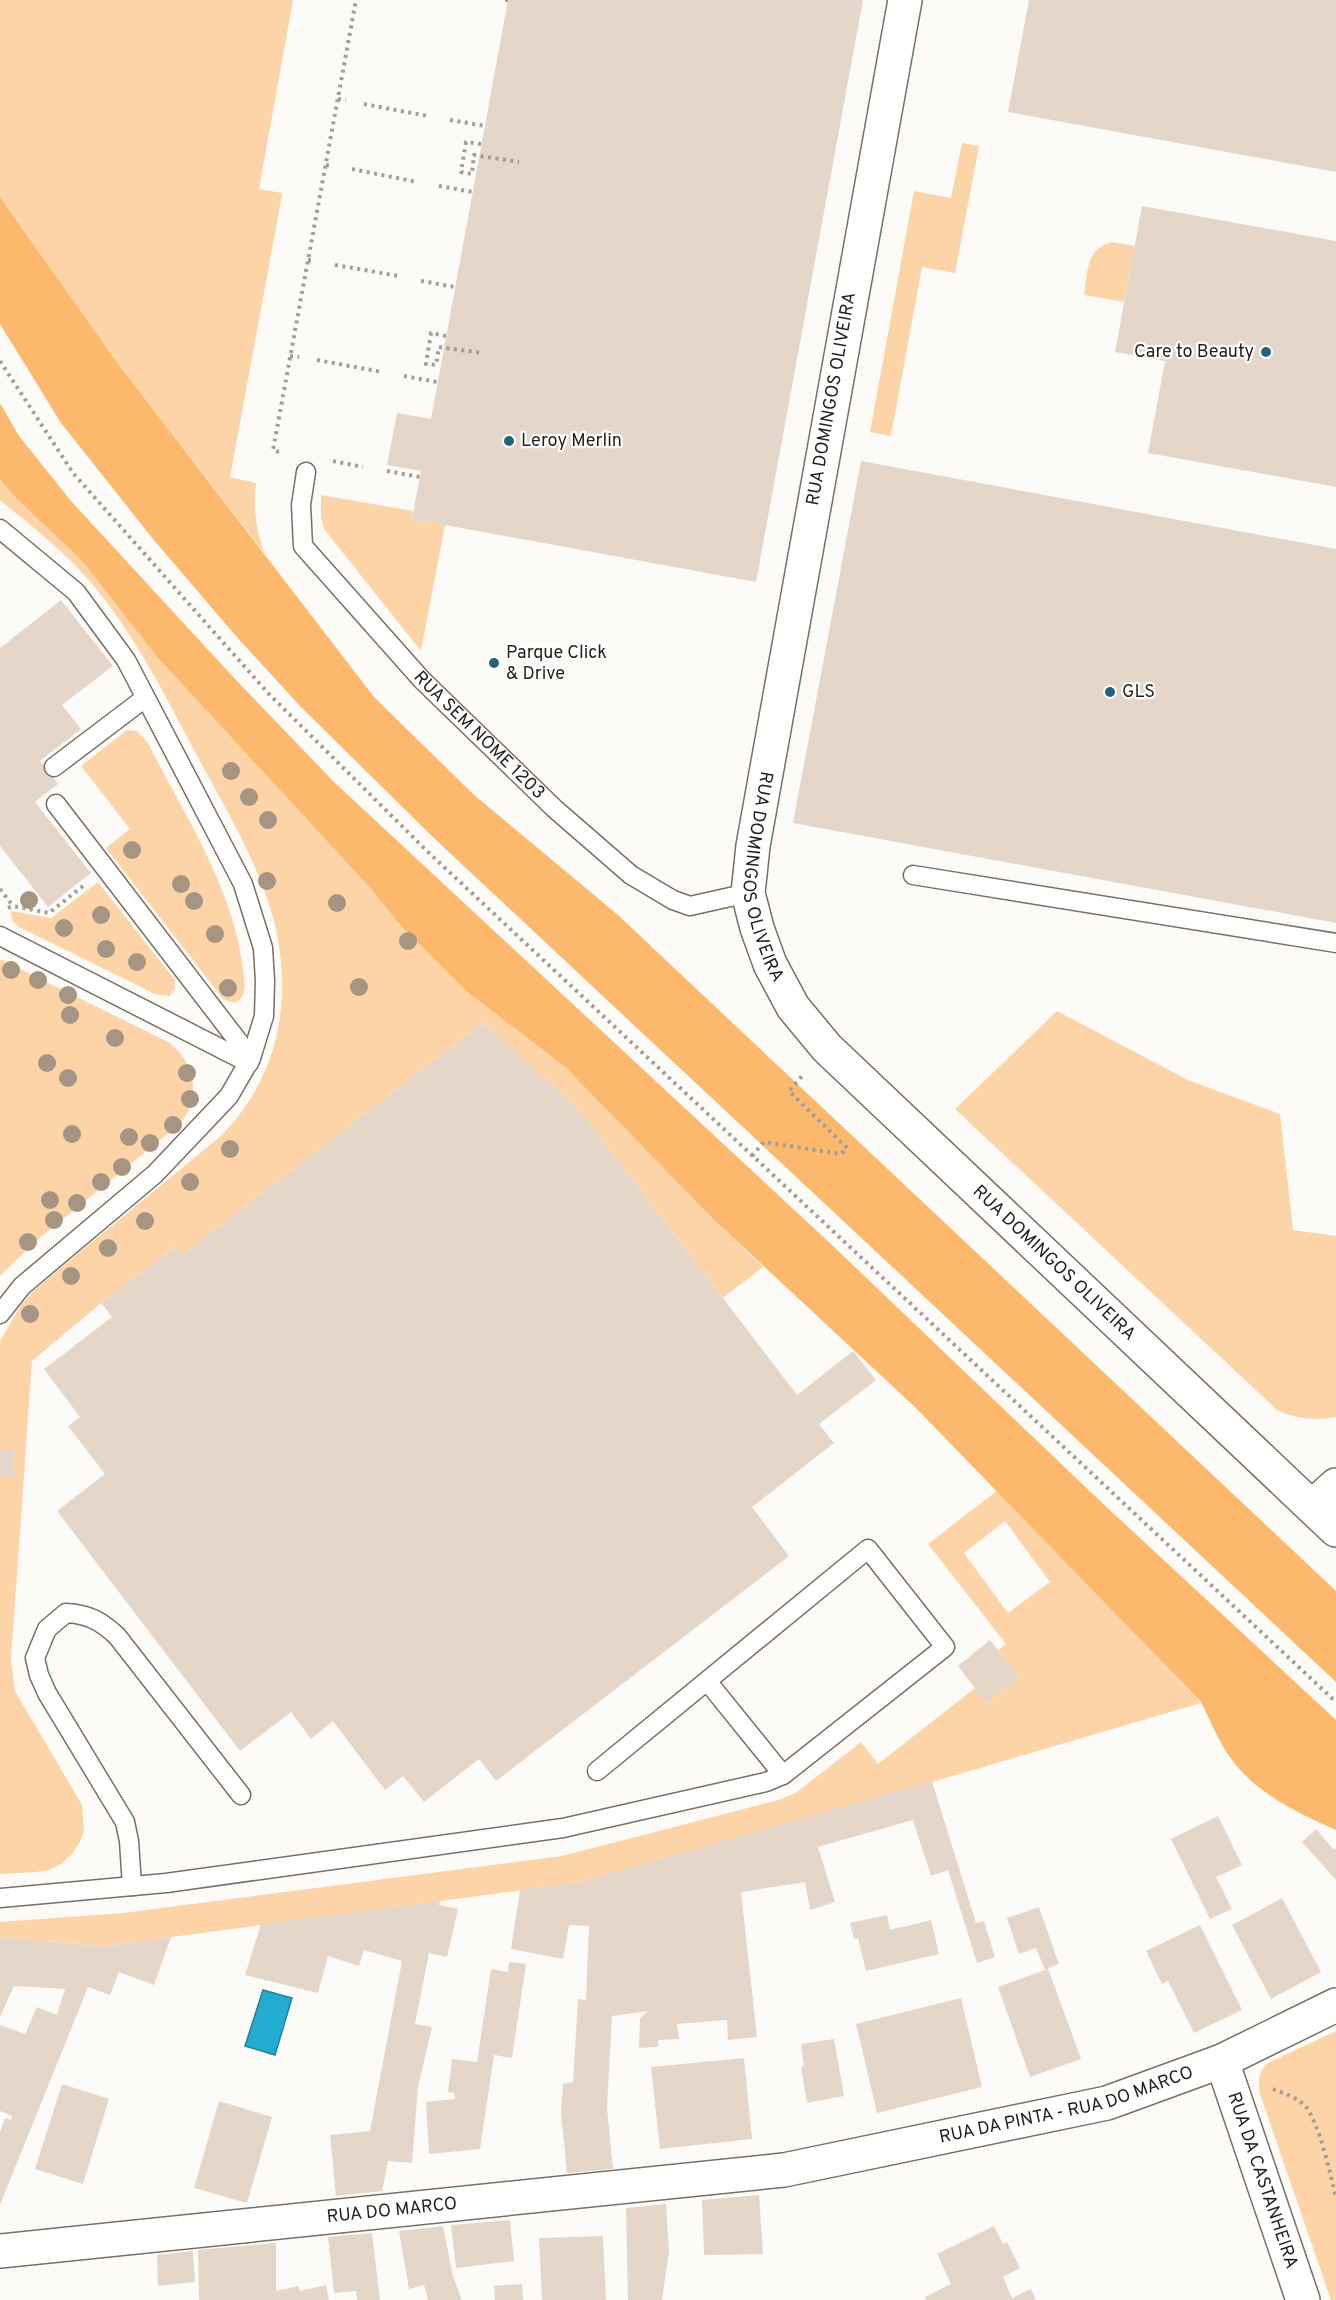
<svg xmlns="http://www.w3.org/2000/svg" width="1336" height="2300" font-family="Overpass,sans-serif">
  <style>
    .green { fill: #fdd4a8; fill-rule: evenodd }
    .forest { fill: #fcb96d }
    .water { fill: #23acd2; stroke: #23819a; stroke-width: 1.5 }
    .building { fill: #e4d7ca }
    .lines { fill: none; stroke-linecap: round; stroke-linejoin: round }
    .lane-casing { stroke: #7a6f63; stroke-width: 21 }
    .street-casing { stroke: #7a6f63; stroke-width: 36 }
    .path { stroke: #a19e9a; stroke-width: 4; stroke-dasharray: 3 4.5; stroke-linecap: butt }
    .lane { stroke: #fff; stroke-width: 18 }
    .street { stroke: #fff; stroke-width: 33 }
    .tree { fill: #a59582 }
    .poi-dot { fill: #226377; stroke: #fff; stroke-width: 2 }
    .labels { text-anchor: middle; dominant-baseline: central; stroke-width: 4.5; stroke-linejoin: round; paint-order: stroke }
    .poi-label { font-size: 18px; fill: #231e19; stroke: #fff; text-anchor: start }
    .street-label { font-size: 18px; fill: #231e19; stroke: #fff }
  </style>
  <rect width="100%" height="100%" fill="#fdfbf8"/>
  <path class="green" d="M0 0H293L259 189 282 193V195L230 477 256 483C253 508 256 530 265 554L116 361 0 197Z
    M962 143 979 146 955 273 922 267 891 436 870 432 914 191 951 198Z
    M1112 242 1135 246 1124 302 1084 295C1088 272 1085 249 1112 242Z
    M0 479 15 497 82 561 157 657 372 890 400 925 466 991 565 1067 713 1219 763 1267 723 1298 589 1123 567 1099 483 1023 182 1255 175 1247 101 1303 32 1361 11 1660 15 1691 82 1805 84 1831 79 1844 71 1855 61 1864 49 1870 36 1872 0 1874V1477L13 1476 15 1449H0V1341L21 1305 34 1290 222 1135C285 1070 296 982 267 898 249 846 219 797 193 748 159 684 126 618 75 565 52 542 25 521 0 500Z
    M321 495 413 511 412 519 445 525 421 651 324 529 321 517Z
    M127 730 137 731 148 743C184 815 234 888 243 970 245 983 247 996 235 1003L223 999 106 848 130 829 81 766Z
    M98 882 175 980V989L170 996 155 994 17 926 12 920 11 911 51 918Z
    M0 959 170 1043C195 1064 202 1096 181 1123L36 1241 0 1276Z
    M1057 1011 1188 1080 1280 1114 1293 1230 1336 1236V1417C1314 1421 1297 1419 1277 1410L955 1109Z
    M998 1490 1201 1703 922 1785 576 1883 104 1946 0 1937V1922L123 1913 562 1856 782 1799 797 1792 861 1742 878 1764 975 1688 986 1703 1019 1677 998 1650 1006 1644 928 1544ZM1005 1521 1050 1582 1008 1613 964 1553Z
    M1336 2031V2300H1331L1260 2094C1258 2081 1258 2072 1268 2063Z"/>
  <path class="forest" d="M0 197 116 361 374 697 473 794 618 915 654 949 1336 1591V1682L436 840 301 707 235 635 153 539 61 423 0 324Z
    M0 403 19 436 71 501 235 679 334 782 833 1246 1099 1500 1336 1720V1830C1296 1812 1256 1794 1229 1756 1218 1740 1210 1720 1201 1702L915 1407 713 1219 565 1067 466 991 400 925 372 890 157 657 82 561 15 497 0 479Z"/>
  <path class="water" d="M263 1990 292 1998 275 2055 245 2046Z"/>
  <path class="building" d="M508 0H863L756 582 412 519 421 471 387 465 397 413 431 419Z
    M1029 0H1336V172L1008 112Z
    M1142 206 1336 241V487L1148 453 1165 361 1115 352Z
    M861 461 1336 549V923L793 823Z
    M61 600 113 666 62 705 81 729 40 761 58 784 35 802 91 873 48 907 0 846V648Z
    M483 1023 567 1099 589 1123 797 1395 853 1351 876 1380 819 1424 834 1443 752 1507 789 1556 496 1781 479 1759 424 1802 403 1776 385 1790 333 1721 311 1739 291 1712 240 1751 57 1511 105 1474 68 1426 80 1417 44 1369 112 1317 101 1303 175 1247 182 1255Z
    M0 1449H15L13 1477H0Z
    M990 1640 1019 1677 986 1703 958 1666Z
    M932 1781 976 1923 984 1921 995 1957 977 1963 948 1870 931 1876 913 1820 818 1847 835 1902 810 1910 805 1882 741 1892 757 2037 728 2040 727 2020 677 2024 679 2039 658 2040V2047L639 2048 640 2018 648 2011 612 2016 607 2107 613 2169 567 2173 561 2113 563 2084 573 2082 578 1999 586 2000 589 1926 569 1925 563 1959 511 1949 520 1890 576 1883Z
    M1218 1816 1242 1865 1216 1877 1232 1909 1210 1919 1171 1839Z
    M1316 1829 1334 1850 1336 1848V1880L1302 1842Z
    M1282 1898 1321 1972 1271 1999 1232 1925Z
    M440 1901 439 1905 458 1909 447 1957 429 1953 415 2024 432 2027 418 2087 412 2163 388 2161 382 2191 336 2196 330 2135 370 2131 402 1961 364 1950 359 1966 328 1956 318 1993 245 1975 261 1924Z
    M1039 1907 1059 1964 1048 1968 1081 2059 1030 2077 998 1987 1045 1970 1036 1948 1019 1954 1007 1918Z
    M887 1915 890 1930 931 1920 939 1954 866 1971 858 1938 854 1939 850 1923Z
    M1200 1925 1242 2010 1194 2033 1168 1981 1162 1984 1146 1951Z
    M0 1937 104 1946 171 1937 154 1985 119 1972 110 1995 88 1987 0 2205V2132L5 2118 11 2120 12 2116 0 2111V2025L25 2034 37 2007 57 2015 65 1989 14 1986 0 2017Z
    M509 1962 526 1964 512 2058 494 2055 480 2149 429 2154 426 2102 455 2099 454 2093 448 2092 452 2059 477 2062 491 1969 508 1972Z
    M961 1998 982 2087 877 2113 856 2024Z
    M834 2039 844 2096 807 2103 801 2067 804 2066 801 2044Z
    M744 2058 752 2139 660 2149 651 2067Z
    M62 2084 109 2099 83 2184 35 2169Z
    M219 2101 272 2117 247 2203 194 2188Z
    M759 2195 763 2254 704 2255 702 2200Z
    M666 2204 669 2251 662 2300H628L626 2208Z
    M510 2220 514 2261 456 2268 451 2225Z
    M443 2226 453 2276 462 2300H428L424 2285 409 2289 399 2231Z
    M994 2226 1003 2244 1007 2242 1020 2268 1003 2277 1012 2298 1031 2289 1036 2300H926L925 2297 951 2284 937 2254Z
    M372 2233 380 2300H357L356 2291 334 2293 328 2237Z
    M603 2236 606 2300H542L539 2238Z
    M276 2243V2291L298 2286 300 2291 326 2285 329 2300H199L198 2250Z
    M193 2251 195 2282 158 2286 157 2255Z
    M522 2284 523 2300H495L494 2286Z"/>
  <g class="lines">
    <g class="lane-casing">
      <g id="lane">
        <path id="s1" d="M306 472 301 505 303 546 422 680 555 809 631 875 673 900 690 906 748 893"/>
        <path d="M0 529 76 592 126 660 243 884 263 948 265 981 264 1016 251 1058 229 1096 155 1174 22 1286 0 1314"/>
        <path d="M54 767 145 698"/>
        <path d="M56 804 251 1058"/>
        <path d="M913 875 1336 943"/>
        <path d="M0 936 249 1063"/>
        <path d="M597 1771 868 1549 945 1647 783 1775 707 1681"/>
        <path d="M132 1886 129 1841 125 1822 47 1693 39 1675 35 1658 47 1629 66 1613C88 1614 101 1621 117 1636L241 1795"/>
        <path d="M0 1898 166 1883 563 1828 766 1782 783 1775"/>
      </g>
    </g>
    <g class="street-casing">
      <g id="street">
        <path id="s2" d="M905 0 753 846 748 893 757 928 770 964 793 1007 827 1048 1336 1530"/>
        <path d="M1312 1507 1336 1485"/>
        <path id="s3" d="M1222 2061 1303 2300"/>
        <path id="s4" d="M0 2251 784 2170 1107 2103 1222 2061 1336 2005"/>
      </g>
    </g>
    <path class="path" d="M505 0H508
      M338 99 346 100
      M364 104 428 116
      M450 120 485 126
      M481 144 466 142 461 172 472 174 474 155 519 162
      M326 165 333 166
      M352 169 417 182
      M439 186 473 192
      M308 260 315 261
      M335 265 399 276
      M421 281 455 287
      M446 336 431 333 426 364 436 365 439 347 483 353
      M290 356 299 357
      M317 360 382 372
      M0 361 73 473 268 693 428 852 1336 1702
      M404 376 437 382
      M279 452 273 450 356 0
      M333 461 363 467
      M387 471 420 477
      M0 889 13 906
      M8 908 13 906 49 913 83 886
      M752 1156 764 1142 841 1154 847 1148 789 1091 802 1076
      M1273 2089C1283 2093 1299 2098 1306 2107 1320 2125 1330 2174 1336 2197"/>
    <use href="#lane" class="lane"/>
    <use href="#street" class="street"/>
  </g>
  <g class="tree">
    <circle cx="231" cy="771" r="9"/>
    <circle cx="249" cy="797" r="9"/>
    <circle cx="268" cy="820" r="9"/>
    <circle cx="132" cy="850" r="9"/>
    <circle cx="267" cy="881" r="9"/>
    <circle cx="181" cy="884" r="9"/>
    <circle cx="29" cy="900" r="9"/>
    <circle cx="194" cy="901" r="9"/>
    <circle cx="337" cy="903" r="9"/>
    <circle cx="101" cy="915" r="9"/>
    <circle cx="64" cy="928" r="9"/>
    <circle cx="215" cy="934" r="9"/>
    <circle cx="408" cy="941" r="9"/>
    <circle cx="106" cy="949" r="9"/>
    <circle cx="137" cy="962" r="9"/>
    <circle cx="11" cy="970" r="9"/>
    <circle cx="38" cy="980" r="9"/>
    <circle cx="359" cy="987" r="9"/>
    <circle cx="228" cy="988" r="9"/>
    <circle cx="68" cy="995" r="9"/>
    <circle cx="70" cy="1015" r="9"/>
    <circle cx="115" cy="1038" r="9"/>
    <circle cx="47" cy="1063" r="9"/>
    <circle cx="187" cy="1073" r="9"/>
    <circle cx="68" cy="1078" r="9"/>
    <circle cx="190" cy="1099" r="9"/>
    <circle cx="173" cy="1125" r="9"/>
    <circle cx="72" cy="1134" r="9"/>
    <circle cx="129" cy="1137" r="9"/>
    <circle cx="150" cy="1143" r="9"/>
    <circle cx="230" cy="1149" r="9"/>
    <circle cx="122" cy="1167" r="9"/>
    <circle cx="101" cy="1182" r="9"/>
    <circle cx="190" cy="1182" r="9"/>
    <circle cx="50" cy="1200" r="9"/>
    <circle cx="77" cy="1203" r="9"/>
    <circle cx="54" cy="1220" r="9"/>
    <circle cx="145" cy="1221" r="9"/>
    <circle cx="28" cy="1242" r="9"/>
    <circle cx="108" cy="1248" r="9"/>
    <circle cx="71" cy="1276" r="9"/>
    <circle cx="30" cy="1314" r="9"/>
  </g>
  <g class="poi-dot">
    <circle cx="1266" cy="352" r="6"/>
    <circle cx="509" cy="441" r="6"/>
    <circle cx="494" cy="663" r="6"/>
    <circle cx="1110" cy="692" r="6"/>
  </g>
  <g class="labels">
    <g class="poi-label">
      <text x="1254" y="352" text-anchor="end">Care to Beauty</text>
      <text x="521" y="441">Leroy Merlin</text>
      <text x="506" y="653">Parque Click<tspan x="506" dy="21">&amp; Drive</tspan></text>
      <text x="1122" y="692">GLS</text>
    </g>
    <g class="street-label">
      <text transform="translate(832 399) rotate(-80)">RUA DOMINGOS OLIVEIRA</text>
      <text stroke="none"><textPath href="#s1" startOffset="333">RUA SEM NOME 1203</textPath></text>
      <text stroke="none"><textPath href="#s2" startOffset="892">RUA DOMINGOS OLIVEIRA</textPath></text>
      <text stroke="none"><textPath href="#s2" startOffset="1396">RUA DOMINGOS OLIVEIRA</textPath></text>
      <text stroke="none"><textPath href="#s4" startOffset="1078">RUA DA PINTA - RUA DO MARCO</textPath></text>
      <text stroke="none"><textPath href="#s3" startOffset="126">RUA DA CASTANHEIRA</textPath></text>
      <text stroke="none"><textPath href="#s4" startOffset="394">RUA DO MARCO</textPath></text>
    </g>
  </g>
</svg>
